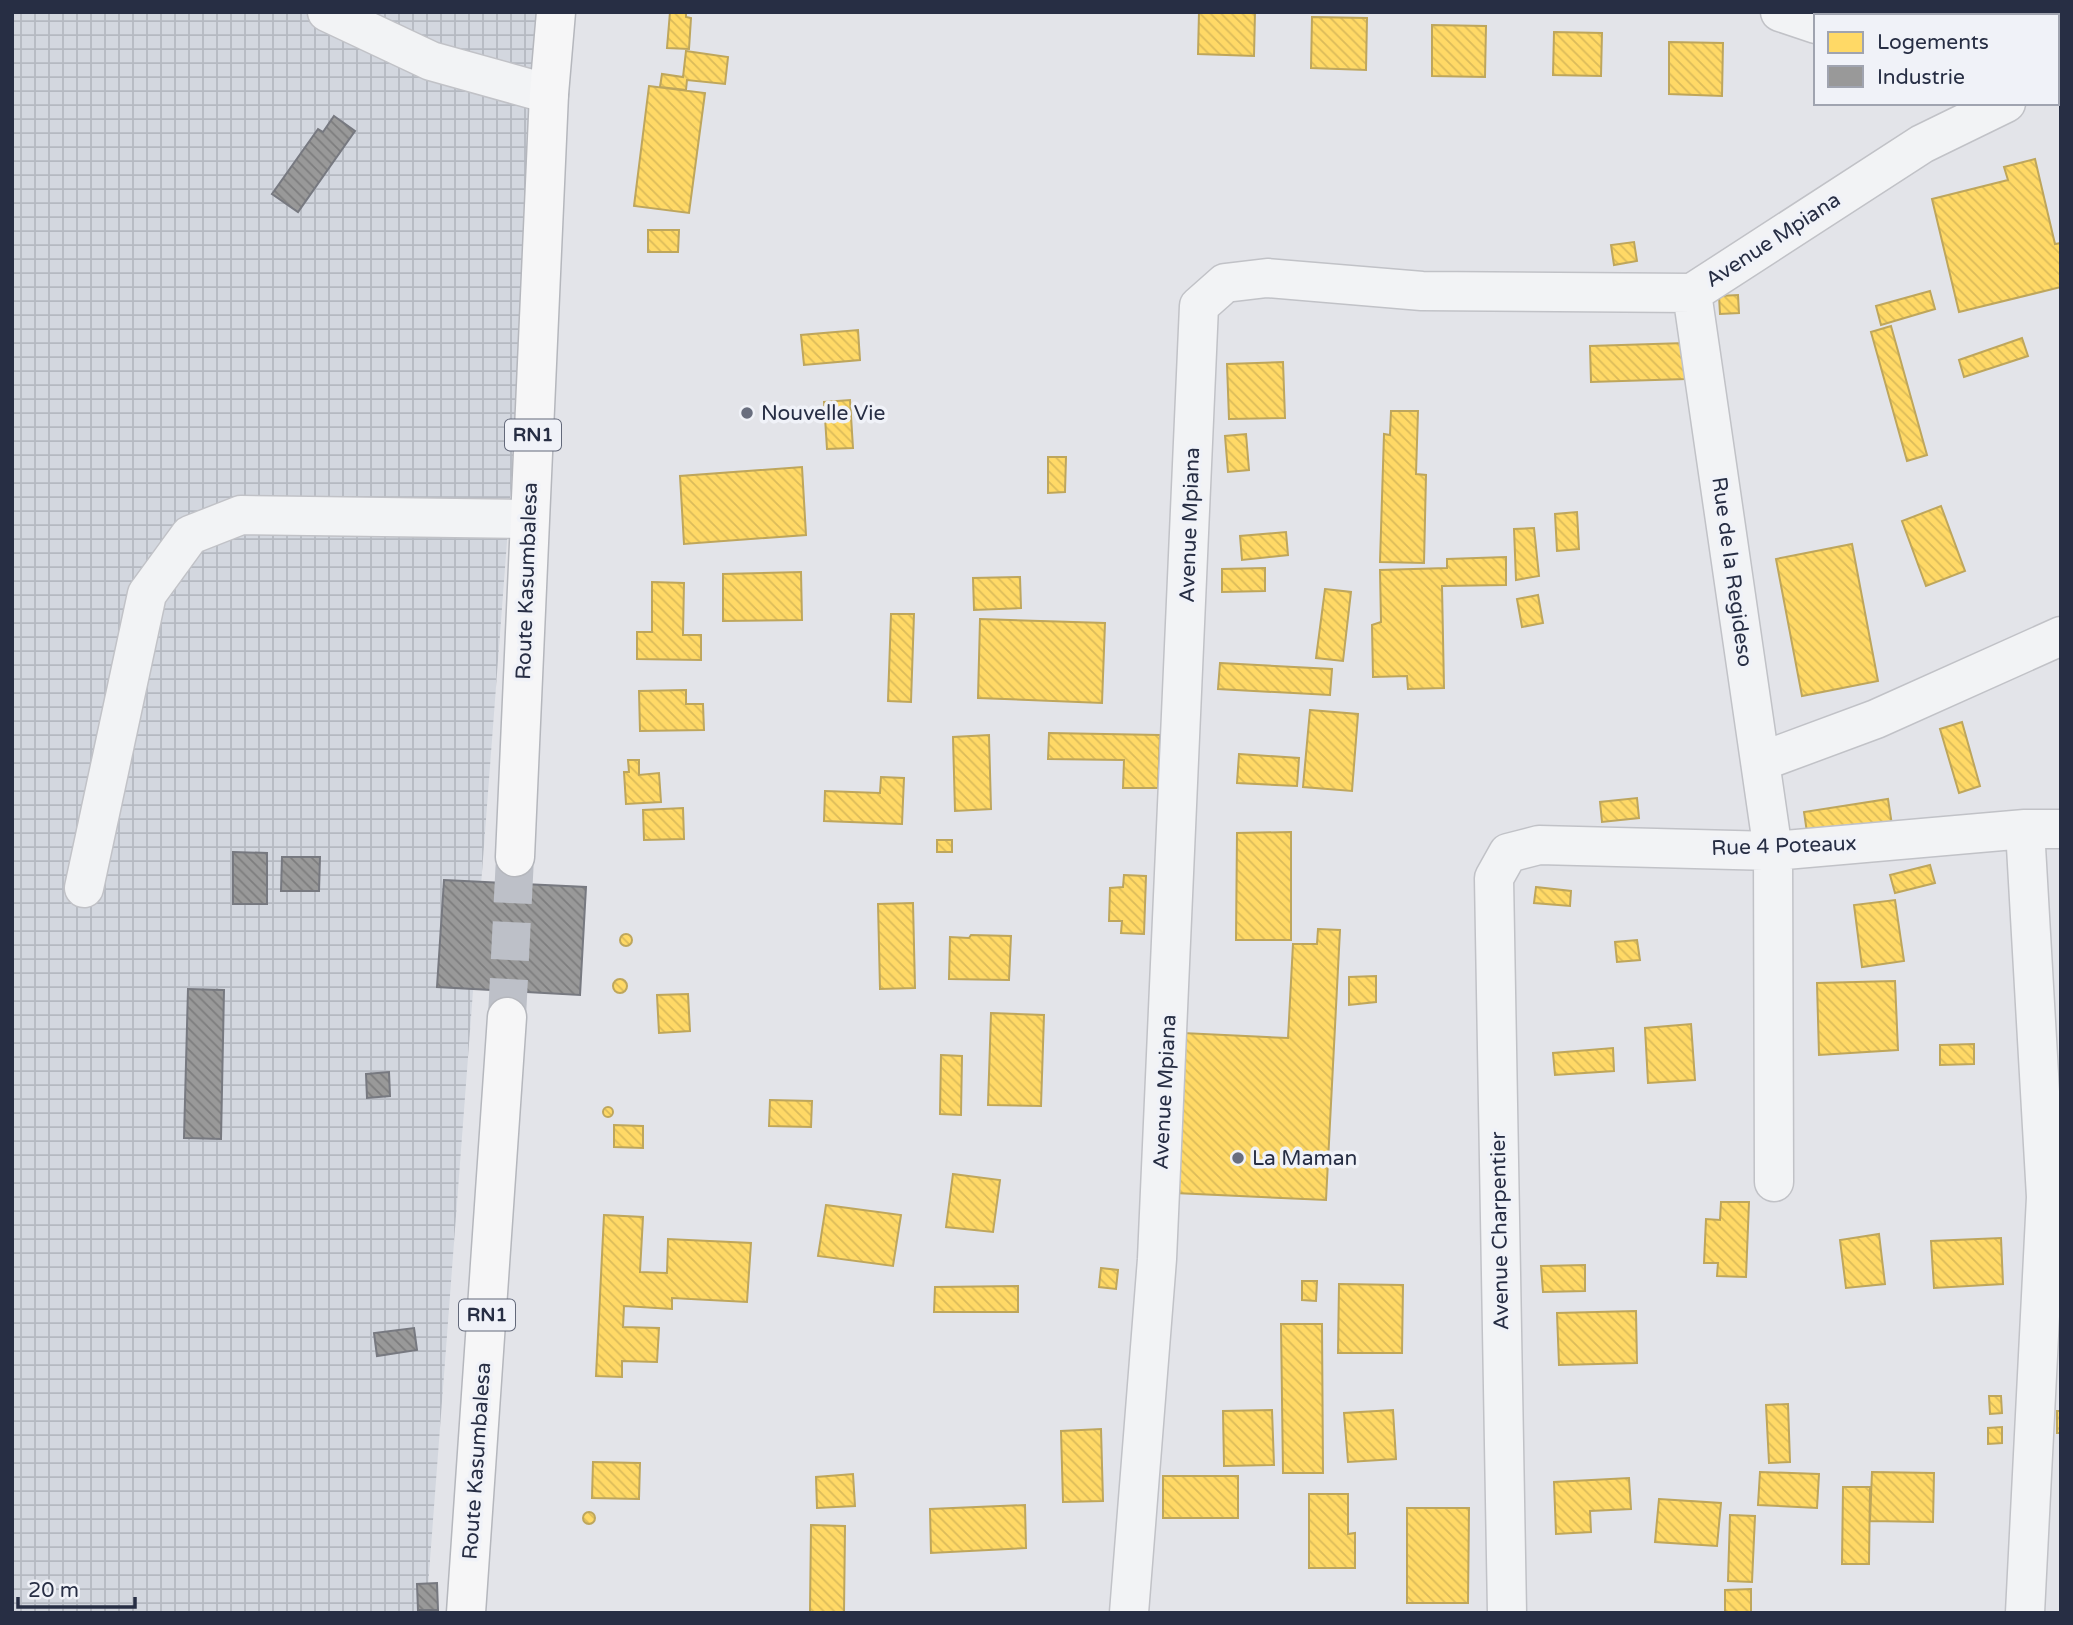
<svg xmlns="http://www.w3.org/2000/svg" width="2073" height="1625" font-family="'Varela Round',sans-serif">
  <style>
    .industrial { fill: url(#industrial-grid) }
    .homes { fill: url(#homes-back-hatch); stroke: #bea65c; stroke-width: 2 }
    .industry { fill: url(#industry-back-hatch); stroke: #777980; stroke-width: 2 }
    .lines { fill: none; stroke-linecap: round; stroke-linejoin: round }
    .highway-tunnel { stroke: #bdc0c8; stroke-width: 38; stroke-dasharray: 38 19; stroke-linecap: butt }
    .minor-casing { stroke: #c1c2c7; stroke-width: 41 }
    .highway-casing { stroke: #b5b7bd; stroke-width: 41 }
    .minor { stroke: #f2f3f5; stroke-width: 38 }
    .highway { stroke: #f6f6f7; stroke-width: 38 }
    .poi-dot { fill: #696e7e; stroke: #f0f2f8; stroke-width: 2.5 }
    .labels { text-anchor: middle; dominant-baseline: central; stroke-width: 7; stroke-linejoin: round; paint-order: stroke }
    .shield { fill: #f0f2f8; stroke: #63697a; stroke-width: 2 }
    .shield-label { font-size: 19px; font-weight: bold; fill: #272e44 }
    .street-label { font-size: 21px; fill: #272e44; stroke: #f0f2f8 }
    .poi-label { font-size: 21px; fill: #272e44; stroke: #f0f2f8; text-anchor: start }
  </style>
  <defs>
    <pattern id="industrial-grid" width="8" height="8" patternUnits="userSpaceOnUse" patternTransform="scale(1.75)"><rect width="8" height="8" fill="#d3d7df"/><path d="M0 4h8M4 0v8" fill="none" stroke="#b5b9c1"/></pattern>
    <pattern id="homes-back-hatch" width="6" height="6" patternUnits="userSpaceOnUse" patternTransform="scale(1.75)"><rect width="6" height="6" fill="#ffd966"/><path d="M-1 5l2 2M0 0l6 6M5-1l2 2" fill="none" stroke="#dbbb5a"/></pattern>
    <pattern id="industry-back-hatch" width="6" height="6" patternUnits="userSpaceOnUse" patternTransform="scale(1.75)"><rect width="6" height="6" fill="#999"/><path d="M-1 5l2 2M0 0l6 6M5-1l2 2" fill="none" stroke="#7d7d7e"/></pattern>
  </defs>
  <rect width="100%" height="100%" fill="#e3e4e9"/>
  <path class="industrial" d="M12 12H547L426 1613H12Z"/>
  <path class="homes" d="M670 12H686V17L691 18 689 49 667 48Z
    M1199 12H1255L1254 56 1198 54Z
    M1312 17 1367 18 1366 70 1311 68Z
    M1432 25 1486 26 1485 77 1432 76Z
    M1554 32 1602 33 1601 76 1553 75Z
    M1669 42 1723 43 1722 96 1669 94Z
    M686 51 728 57 725 84 687 80 686 90 660 87 662 74 683 77Z
    M649 86 705 93 689 213 634 206Z
    M2035 159 2055 244 2061 243V287L1959 312 1932 199 2008 180 2004 167Z
    M648 230H679L678 252H648Z
    M1634 242 1637 261 1614 265 1611 245Z
    M1930 291 1935 309 1881 325 1876 306Z
    M1738 295 1739 313 1720 314 1719 296Z
    M1891 326 1927 455 1907 461 1871 332Z
    M858 330 860 360 804 365 801 335Z
    M2022 338 2028 356 1964 377 1959 360Z
    M1685 343 1686 379 1591 382 1590 346Z
    M1283 362 1285 418 1229 419 1227 364Z
    M850 400 853 448 827 449 824 402Z
    M1391 411H1418L1416 474 1426 475 1424 563 1380 562 1384 434 1390 435Z
    M1246 434 1249 470 1228 472 1225 436Z
    M1048 457H1066L1065 492 1048 493Z
    M802 467 806 535 684 544 680 476Z
    M1941 506 1965 571 1926 586 1902 521Z
    M1577 512 1579 549 1557 551 1555 514Z
    M1534 528 1539 576 1516 580 1514 529Z
    M1286 532 1288 555 1242 560 1240 536Z
    M1852 544 1878 681 1802 696 1776 559Z
    M1506 557V585L1442 586 1444 688 1408 689 1407 676 1373 677 1372 625 1381 622 1380 570 1447 568V559Z
    M1265 568V591L1222 592V569Z
    M801 572 802 620 723 621V574Z
    M1020 577 1021 608 974 610 973 578Z
    M652 582 684 583 683 635H701V660L637 659V632H652Z
    M1325 589 1351 592 1343 661 1316 658Z
    M1538 595 1543 623 1522 627 1517 599Z
    M891 614H914L911 702 888 701Z
    M980 619 1105 623 1102 703 978 698Z
    M1220 663 1332 669 1330 695 1218 689Z
    M686 690V704H703L704 730 640 731 639 691Z
    M1310 710 1358 714 1352 791 1303 787Z
    M1962 722 1980 786 1959 793 1940 729Z
    M1049 733 1160 735 1158 788H1123L1124 760 1048 759Z
    M989 735 991 809 955 811 953 737Z
    M1239 754 1299 758 1297 786 1237 783Z
    M628 760H639V775L659 773 661 802 626 804 624 772H629Z
    M881 777 904 778 902 824 824 821 825 791 880 793Z
    M1637 798 1639 818 1602 822 1600 802Z
    M1888 799 1892 825 1808 839 1804 812Z
    M683 808 684 839 644 840 643 810Z
    M1291 832V940H1236L1237 833Z
    M937 840H952V852H937Z
    M1930 865 1935 883 1895 893 1890 875Z
    M1124 875 1146 876 1144 934 1121 933 1122 921H1109L1110 888 1123 887Z
    M1536 887 1571 891 1570 906 1534 903Z
    M1895 900 1904 961 1862 967 1854 905Z
    M913 903 915 988 880 989 878 904Z
    M1318 929 1340 930 1326 1200 1175 1193 1183 1033 1288 1038 1293 944H1317Z
    M620 940a6 6 0 1 1 12 0a6 6 0 1 1-12 0Z
    M971 935 1011 936 1009 980 949 979 950 937 969 938Z
    M1637 940 1640 960 1617 962 1615 942Z
    M1376 976V1002L1349 1005V977Z
    M613 986a7 7 0 1 1 14 0a7 7 0 1 1-14 0Z
    M1895 981 1898 1050 1819 1055 1817 983Z
    M688 994 690 1031 659 1033 657 995Z
    M991 1013 1044 1015 1041 1106 988 1105Z
    M1691 1024 1695 1080 1648 1083 1645 1028Z
    M1974 1044V1064L1940 1065V1045Z
    M1613 1048 1614 1071 1555 1075 1553 1053Z
    M941 1055 962 1056 961 1115 940 1114Z
    M770 1100 812 1101 811 1127 769 1126Z
    M603 1112a5 5 0 1 1 10 0a5 5 0 1 1-10 0Z
    M614 1125 643 1126V1148L614 1147Z
    M953 1174 1000 1180 993 1232 946 1227Z
    M1721 1202H1749L1746 1277 1717 1276 1718 1263H1704L1706 1219 1720 1220Z
    M826 1205 901 1215 893 1266 818 1256Z
    M604 1215 643 1217 640 1272 667 1273 668 1239 751 1243 747 1302 672 1298V1309L624 1306 623 1327 659 1328 657 1362 622 1361V1377L596 1376Z
    M1879 1234 1885 1284 1846 1288 1840 1240Z
    M2001 1238 2003 1284 1934 1288 1931 1241Z
    M1585 1265V1291L1543 1292 1541 1266Z
    M1101 1268 1118 1270 1116 1289 1099 1287Z
    M1302 1281H1317L1316 1301 1302 1300Z
    M1339 1284 1403 1285 1402 1353H1338Z
    M1018 1286V1312H934L935 1287Z
    M1636 1311 1637 1363 1559 1365 1557 1313Z
    M1281 1324H1322L1323 1473H1283Z
    M1989 1396H2001L2002 1413 1990 1414Z
    M1788 1404 1790 1462 1769 1463 1766 1405Z
    M1272 1410 1274 1465 1224 1466 1223 1411Z
    M1393 1410 1396 1459 1348 1462 1344 1413Z
    M2057 1411H2061V1433H2057Z
    M2002 1427V1443L1988 1444V1428Z
    M1101 1429 1103 1501 1063 1502 1061 1431Z
    M593 1462 640 1463 639 1499 592 1498Z
    M1760 1472 1819 1474 1817 1508 1758 1505Z
    M1872 1472 1934 1473 1933 1522 1870 1521Z
    M853 1474 855 1506 817 1508 816 1477Z
    M1163 1476H1238V1518H1163Z
    M1629 1478 1631 1509 1590 1511 1591 1532 1556 1534 1554 1482Z
    M1843 1487H1870L1869 1564H1842Z
    M1309 1494H1348V1534L1355 1533V1568H1309Z
    M1659 1499 1721 1503 1717 1546 1655 1542Z
    M1025 1505 1026 1548 931 1553 930 1509Z
    M1407 1508H1469L1468 1603H1407Z
    M583 1518a6 6 0 1 1 12 0a6 6 0 1 1-12 0Z
    M1730 1515 1755 1516 1752 1582 1728 1581Z
    M811 1525 845 1526 844 1613H810Z
    M1751 1589V1613H1725V1590Z"/>
  <path class="industry" d="M334 116 355 131 298 212 272 194 318 129 323 132Z
    M233 852 267 853V904H233Z
    M282 857H320L319 891H281Z
    M444 880 586 887 580 995 437 987Z
    M188 989 224 990 221 1139 184 1138Z
    M389 1072 390 1096 367 1098 366 1074Z
    M414 1328 417 1350 377 1356 374 1333Z
    M437 1583 438 1610H418L417 1584Z"/>
  <g class="lines">
    <path class="highway-tunnel" d="M507 1017 515 857"/>
    <g class="minor-casing">
      <path id="minor" d="M327 12 431 61 549 94
        M1780 12 1816 24
        M2057 75 2061 73
        M1692 293 1773 851 1774 1182
        M1760 762 1876 719 2061 636
        M84 888 147 594 190 535 241 515 529 519
        M1129 1613 1157 1259 1199 306 1225 283 1267 278 1422 291 1692 293 1922 144 2006 103
        M1507 1613 1494 878 1508 853 1539 845 1773 851 2025 829H2061
        M2025 1613 2046 1197 2025 829"/>
    </g>
    <g class="highway-casing">
      <path id="highway" d="M515 857 549 94 556 12
        M466 1613 507 1017"/>
    </g>
    <use href="#minor" class="minor"/>
    <use href="#highway" class="highway"/>
  </g>
  <g class="poi-dot">
    <circle cx="747" cy="413" r="7"/>
    <circle cx="1238" cy="1158" r="7"/>
  </g>
  <g class="labels">
    <g class="shield">
      <rect x="505" y="419.5" width="56" height="31" rx="5"/>
      <rect x="459" y="1299.5" width="56" height="31" rx="5"/>
    </g>
    <g class="shield-label">
      <text x="533" y="435">RN1</text>
      <text x="487" y="1315">RN1</text>
    </g>
    <g class="street-label">
      <text transform="translate(1773 240) rotate(-33)">Avenue Mpiana</text>
      <text transform="translate(1190 525) rotate(-88)">Avenue Mpiana</text>
      <text transform="translate(1732 572) rotate(82)">Rue de la Regideso</text>
      <text transform="translate(527 581) rotate(-88)">Route Kasumbalesa</text>
      <text transform="translate(1784 846) rotate(-2)">Rue 4 Poteaux</text>
      <text transform="translate(1165 1092) rotate(-87)">Avenue Mpiana</text>
      <text transform="translate(1500 1231) rotate(-91)">Avenue Charpentier</text>
      <text transform="translate(477 1461) rotate(-86)">Route Kasumbalesa</text>
    </g>
    <g class="poi-label">
      <text x="761" y="413">Nouvelle Vie</text>
      <text x="1252" y="1158">La Maman</text>
    </g>
  </g>
  <rect width="2073" height="1625" fill="none" stroke="#272e44" stroke-width="28"/>
  <rect x="1814" y="14" width="245" height="91" fill="#f0f2f8" stroke="#a0a4b0" stroke-width="2"/>
  <rect x="1828" y="32" width="35" height="21" fill="#ffd966" stroke="#a0a4b0" stroke-width="2"/>
  <text x="1877" y="49" font-size="21" fill="#272e44">Logements</text>
  <rect x="1828" y="66" width="35" height="21" fill="#999999" stroke="#a0a4b0" stroke-width="2"/>
  <text x="1877" y="84" font-size="21" fill="#272e44">Industrie</text>
  <path d="M18 1597v10h117v-10" fill="none" stroke="#272e44" stroke-width="3.5"/>
  <text x="28" y="1597" font-size="21" fill="#272e44" stroke="#f0f2f8" stroke-width="5" paint-order="stroke">20 m</text>
</svg>
